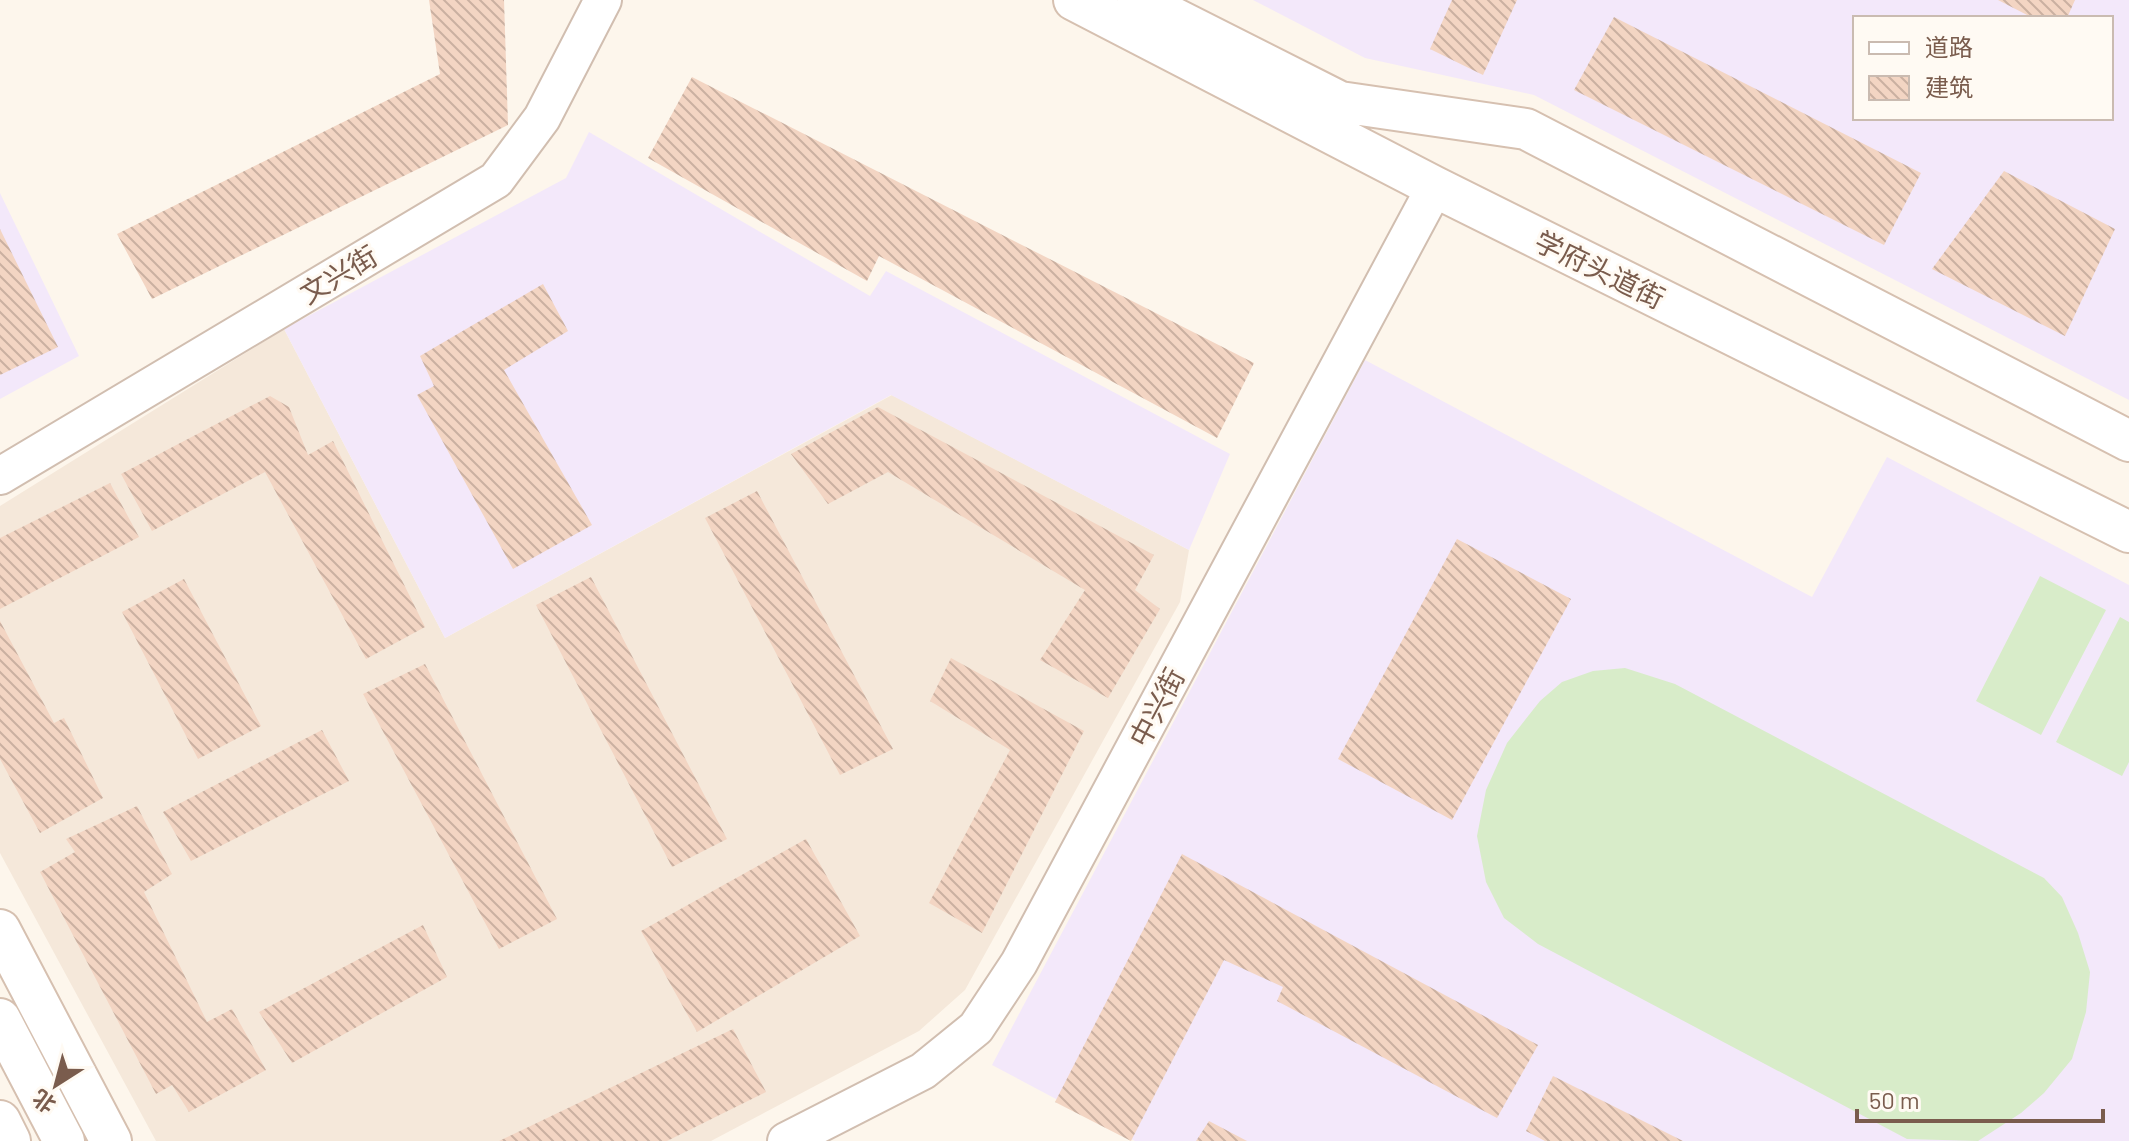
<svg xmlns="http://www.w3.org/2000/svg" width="2129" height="1141" font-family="Barlow,'Noto Sans SC',sans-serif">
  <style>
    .residential { fill: #f5e8da }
    .education { fill: #f3e8fa; fill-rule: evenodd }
    .garden { fill: #d8ecc9 }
    .building { fill: url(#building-back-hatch) }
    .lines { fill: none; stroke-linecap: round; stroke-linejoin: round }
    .tertiary-casing { stroke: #d1beb0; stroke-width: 40 }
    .secondary-casing { stroke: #d6c0b0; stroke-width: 44 }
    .tertiary { stroke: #fff; stroke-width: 36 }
    .secondary { stroke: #fff; stroke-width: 40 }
    .labels { text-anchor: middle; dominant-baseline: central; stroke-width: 6; stroke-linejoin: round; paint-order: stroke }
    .street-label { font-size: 28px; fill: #7a5c4d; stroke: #fffaf3 }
  </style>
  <defs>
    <pattern id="building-back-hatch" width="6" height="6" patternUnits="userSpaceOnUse" patternTransform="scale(2)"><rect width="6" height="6" fill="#f3d5c3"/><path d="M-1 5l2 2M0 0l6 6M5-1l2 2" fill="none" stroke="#cab0a1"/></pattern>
  </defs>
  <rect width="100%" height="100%" fill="#fdf6ec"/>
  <path class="residential" d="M284 329 445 638 892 395 1189 550 1180 602 965 990 919 1031 711 1141H156L0 853V506Z"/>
  <path class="education" d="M1253 0H2129V400L1534 95 1365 58ZM1855 18H2111V118H1855Z
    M589 132 870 296 886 271 1230 454 1189 550 891 395 445 638 284 329 566 178Z
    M0 193 79 356 0 399Z
    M1365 360 1812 597 1887 457 2129 585V1141H1135L992 1065Z"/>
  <path class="garden" d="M2040 576 2106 610 2041 735 1976 701Z
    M2120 617 2129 622V762L2122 776 2056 742Z
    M1625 668 1675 684 2044 878 2062 897 2078 933 2090 972 2086 1012 2072 1059 2044 1093 2021 1113 1978 1141 1907 1139 1538 944 1504 918 1486 882 1477 836 1486 790 1507 743 1540 701 1562 682 1593 671Z"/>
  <path class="building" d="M429 0H504L508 125 152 299 117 234 440 74Z
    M1452 0H1517L1483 75 1430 49Z
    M1998 0H2075L2067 18H2033Z
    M1614 17 1921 173 1884 245 1574 90Z
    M692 77 1254 363 1217 438 879 256 867 281 648 158Z
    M2004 171 2115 229 2065 336 1932 269Z
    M0 229 58 347 0 375Z
    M543 284 568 331 504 370 592 525 513 569 417 395 434 386 420 356Z
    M270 396 289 407 308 455 333 441 425 627 366 659 265 472 152 531 121 474Z
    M878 407 1154 555 1135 590 1160 609 1108 698 1040 660 1085 590 888 472 828 504 791 454Z
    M110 483 139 537 0 609V538Z
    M757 491 893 749 840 775 705 518Z
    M1457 539 1571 599 1452 820 1338 759Z
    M591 577 727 839 672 867 536 605Z
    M184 579 261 726 198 759 122 612Z
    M0 621 54 723 64 718 103 798 40 833 0 759Z
    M951 658 1084 731 982 933 929 903 1010 750 930 701Z
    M425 664 557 919 499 949 363 694Z
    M322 730 349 781 191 861 163 812Z
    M137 806 172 874 144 892 207 1022 232 1009 266 1070 189 1112 172 1085 156 1094 40 872 75 852 66 839Z
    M806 839 860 936 697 1032 641 931Z
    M1182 854 1538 1045 1497 1118 1277 1001 1283 987 1224 960 1131 1141 1055 1102Z
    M423 925 447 977 292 1063 259 1012Z
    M733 1029 766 1092 667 1141H499Z
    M1553 1076 1683 1141H1545L1526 1131Z
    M1209 1121 1247 1141H1196Z"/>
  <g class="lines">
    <g class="tertiary-casing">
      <path id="tertiary" d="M0 476 496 180 542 118 603 0
        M786 1141 923 1071 976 1028 1019 963 1435 187"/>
    </g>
    <g class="secondary-casing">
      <path id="secondary" d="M1074 0 1435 187 2129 532
        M1138 0 1340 102 1526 129 2129 441
        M0 930 111 1141
        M0 1019 64 1141
        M0 1121 10 1141"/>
    </g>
    <use href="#tertiary" class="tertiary"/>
    <use href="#secondary" class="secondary"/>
  </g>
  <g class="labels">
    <g class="street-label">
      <text transform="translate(1600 269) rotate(26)">学府头道街</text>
      <text transform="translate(338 274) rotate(-31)">文兴街</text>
      <text transform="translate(1156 707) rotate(-62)">中兴街</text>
    </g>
  </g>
  <rect x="1853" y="16" width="260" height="104" fill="#fffaf3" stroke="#cabbb1" stroke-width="2"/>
  <rect x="1869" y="42" width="40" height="12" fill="#ffffff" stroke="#cabbb1" stroke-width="2"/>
  <text x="1925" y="56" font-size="24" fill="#7a5c4d">道路</text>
  <rect x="1869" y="76" width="40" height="24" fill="url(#building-back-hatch)" stroke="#cabbb1" stroke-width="2"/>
  <text x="1925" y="96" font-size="24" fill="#7a5c4d">建筑</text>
  <g transform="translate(56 1085) rotate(216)" stroke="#fffaf3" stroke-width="6" paint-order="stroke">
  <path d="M0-6L14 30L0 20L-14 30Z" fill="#7a5c4d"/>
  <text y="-12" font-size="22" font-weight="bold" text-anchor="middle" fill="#7a5c4d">北</text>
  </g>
  <path d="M1857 1109v12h246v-12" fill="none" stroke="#7a5c4d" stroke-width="4"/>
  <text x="1869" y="1109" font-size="24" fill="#7a5c4d" stroke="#fffaf3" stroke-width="6" paint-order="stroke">50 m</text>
</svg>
